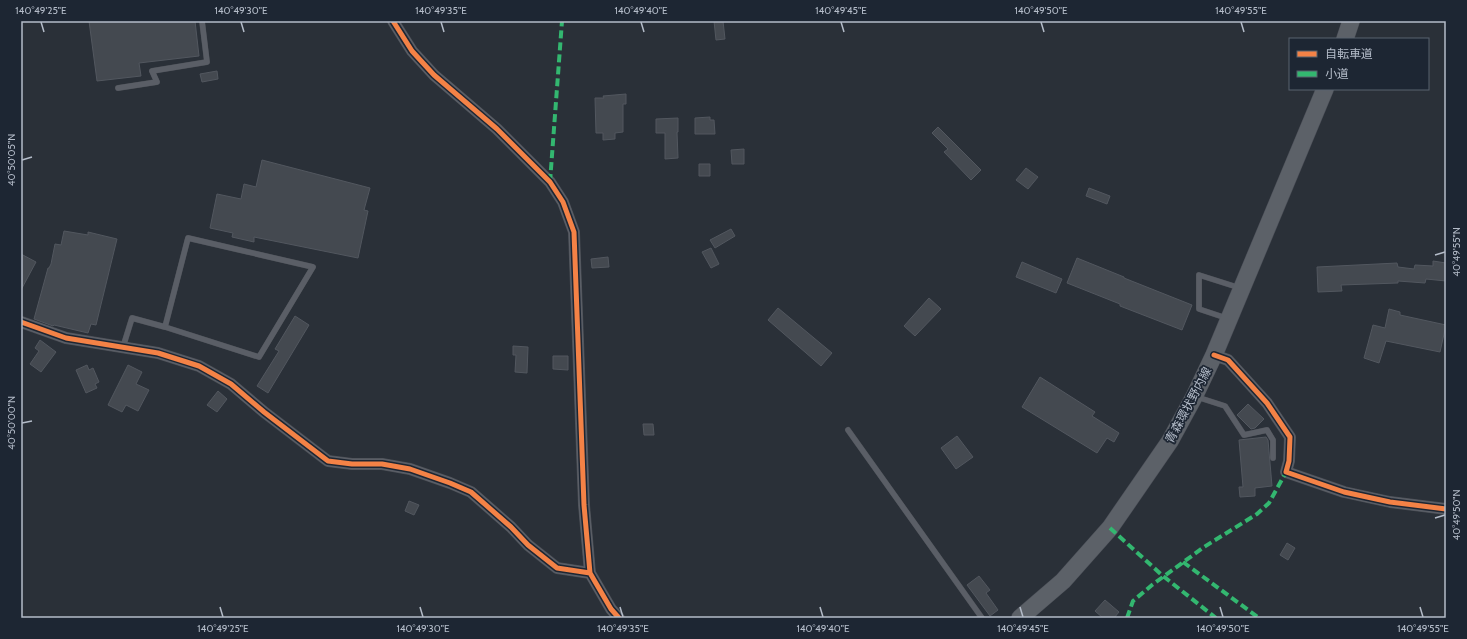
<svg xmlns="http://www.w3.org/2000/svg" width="1467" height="639" font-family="Cabin,'Noto Sans JP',sans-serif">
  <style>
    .building { fill: #444950; stroke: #52575f }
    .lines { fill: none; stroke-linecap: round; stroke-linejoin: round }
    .lane-casing { stroke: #484c53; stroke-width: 6 }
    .street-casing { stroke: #484c53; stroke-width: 12 }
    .primary-casing { stroke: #484c55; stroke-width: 18 }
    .lane { stroke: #5a5e66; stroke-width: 5.5 }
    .street { stroke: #5a5e66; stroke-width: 11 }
    .primary { stroke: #5c6168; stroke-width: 17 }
    .quiet { stroke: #33b770; stroke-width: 4; stroke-dasharray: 8 4; stroke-linecap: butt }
    .cycleway-casing { stroke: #1d2633; stroke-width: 8 }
    .cycleway { stroke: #f48246; stroke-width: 5 }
    .ticks { fill: none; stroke: #b4bcc9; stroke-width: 1.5 }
    .labels { text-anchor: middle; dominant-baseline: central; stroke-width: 3.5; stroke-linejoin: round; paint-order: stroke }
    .street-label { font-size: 12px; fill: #b4bcc9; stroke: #1d2633 }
    .neatline { fill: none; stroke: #b4bcc9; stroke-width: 1.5 }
    .ticks-label { font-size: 10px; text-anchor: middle; fill: #b4bcc9 }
  </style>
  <rect width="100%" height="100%" fill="#2a3038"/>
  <path class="building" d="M89 21H195L199 56 139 63 141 76 97 81Z
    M714 21H723L725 39 716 40Z
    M217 71 218 79 202 82 200 74Z
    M626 94V104H623V132L615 133V139L603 140V133H596L595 98H604L603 96Z
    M710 117V120H714L715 134H695V118Z
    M678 118V132H677L678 158 665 159V133H656V119Z
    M938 127 981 170 971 180 944 152 948 149 932 133Z
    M744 149V164H732L731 150Z
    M262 160 370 188 364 210 368 211 358 258 254 237V242L232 237 233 233 210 228 217 194 241 199 244 184 256 187Z
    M699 164H710V176H699Z
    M1026 168 1038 177 1028 189 1016 180Z
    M1089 188 1110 196 1107 204 1086 196Z
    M731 229 735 236 715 248 710 240Z
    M64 231 88 235V232L117 239 96 325 91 324 88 333 54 325 53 326 34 319 48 268H49L51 264 55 244 61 245Z
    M711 248 719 264 711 268 702 252Z
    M21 254 36 262 21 290Z
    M608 257 609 267 592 268 591 259Z
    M1077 258 1124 277V278L1192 305 1182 330 1120 306V304L1067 283Z
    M1433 261 1446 263V281L1426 279 1425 283 1398 281V283L1341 285 1342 291 1318 292 1317 267 1397 263 1398 267 1414 269 1415 265 1433 266Z
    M1022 262 1062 279 1056 293 1016 277Z
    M929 298 941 309 915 336 904 326Z
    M778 308 832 353 821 366 768 320Z
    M1389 309 1400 312V315L1446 325 1440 352 1386 341 1379 363 1364 358 1373 325 1385 328Z
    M295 316 309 325 268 393 257 386 279 351 275 349Z
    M40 340 56 352 41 372 30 364 39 351 35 348Z
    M513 346 528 347 527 373 515 372 516 355H513Z
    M553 356H568V370L553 369Z
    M87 365 89 370 93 368 99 382 95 384 97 388 86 393 76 370Z
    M128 365 142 372 136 384 149 390 138 411 126 405 122 412 108 405Z
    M1040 377 1095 412 1092 416 1119 433 1114 442 1107 438 1097 453 1022 407Z
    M218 391 227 399 217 412 207 405Z
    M1248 404 1264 419 1255 428 1251 429 1237 415Z
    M643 424H653L654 435H644Z
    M957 436 973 457 956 469 941 448Z
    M1266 437 1268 440 1272 486 1255 488V496L1240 497 1239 487H1243L1239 440Z
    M409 501 419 505 414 515 405 511Z
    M1287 543 1295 548 1288 560 1280 555Z
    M979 576 990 590 986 593 998 610 990 616 967 585Z
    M1105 600 1119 612 1114 618H1103L1095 611Z"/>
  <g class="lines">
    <g class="lane-casing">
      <path id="lane" d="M118 88 157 82 152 71 207 62 202 21
        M1226 318 1199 309V275L1240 288
        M123 347 132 318 165 327 259 357 313 267 188 238 165 327
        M1197 397 1225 406 1244 435 1267 430 1273 440V458
        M848 430 982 618"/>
    </g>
    <g class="street-casing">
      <path id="street" d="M393 21 412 51 434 75 497 129 550 182 563 202 574 232 584 505 590 573 611 609 619 618
        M21 322 66 338 158 353 199 366 231 384 264 412 328 461 352 464H382L410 469 450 483 471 492 511 527 528 545 557 568 590 573
        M1214 355 1228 360 1267 403 1290 437 1289 461 1286 472 1344 492 1390 502 1446 509"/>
    </g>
    <g class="primary-casing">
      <path id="primary" d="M1345 39 1351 21
        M1020 618 1063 581 1110 528 1170 441 1194 397 1214 355 1325 89"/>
    </g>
    <use href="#lane" class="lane"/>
    <use href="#street" class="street"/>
    <use href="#primary" class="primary"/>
    <path class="quiet" d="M550 182 562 21
      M1110 528 1163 576 1216 618
      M1183 562 1259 618
      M1127 618 1133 601 1152 585 1204 547 1257 514 1269 503 1286 472"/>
    <g class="cycleway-casing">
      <path id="cycleway" d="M393 21 412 51 434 75 497 129 550 182 563 202 574 232 584 505 590 573 611 609 619 618
        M21 322 66 338 158 353 199 366 231 384 264 412 328 461 352 464H382L410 469 450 483 471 492 511 527 528 545 557 568 590 573
        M1214 355 1228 360 1267 403 1290 437 1289 461 1286 472 1344 492 1390 502 1446 509"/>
    </g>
    <use href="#cycleway" class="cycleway"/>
  </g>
  <path class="ticks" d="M41 22 44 32M241 22 244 32M441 22 444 32M641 22 644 32M841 22 844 32M1041 22 1044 32M1241 22 1244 32M22 160 32 157M1435 255 1445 252M22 423 32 421M1435 518 1445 515M220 607 223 617M420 607 423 617M620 607 623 617M820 607 823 617M1020 607 1023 617M1220 607 1223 617M1420 607 1423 617"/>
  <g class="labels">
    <g class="street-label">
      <text transform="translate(1188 405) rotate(-62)">青森環状野内線</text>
    </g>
  </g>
  <rect width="1467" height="639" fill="none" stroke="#1d2633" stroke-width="44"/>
  <rect x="1289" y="38" width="140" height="52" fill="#1d2633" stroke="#59626f"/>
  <rect x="1297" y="51" width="20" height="6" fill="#f48246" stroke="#59626f"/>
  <text x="1325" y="58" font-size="12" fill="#b4bcc9">自転車道</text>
  <rect x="1297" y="71" width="20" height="6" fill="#33b770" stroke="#59626f"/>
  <text x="1325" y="78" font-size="12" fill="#b4bcc9">小道</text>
  <rect x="22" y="22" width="1423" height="595" class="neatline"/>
  <g class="ticks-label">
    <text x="41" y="14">140°49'25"E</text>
    <text x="241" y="14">140°49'30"E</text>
    <text x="441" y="14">140°49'35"E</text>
    <text x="641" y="14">140°49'40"E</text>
    <text x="841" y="14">140°49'45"E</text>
    <text x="1041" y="14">140°49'50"E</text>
    <text x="1241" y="14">140°49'55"E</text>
    <text transform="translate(11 160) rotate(-90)" y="4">40°50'05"N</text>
    <text transform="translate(1456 252) rotate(-90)" y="4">40°49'55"N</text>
    <text transform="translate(11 423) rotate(-90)" y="4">40°50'00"N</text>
    <text transform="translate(1456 515) rotate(-90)" y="4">40°49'50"N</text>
    <text x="223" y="632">140°49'25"E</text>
    <text x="423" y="632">140°49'30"E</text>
    <text x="623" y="632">140°49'35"E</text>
    <text x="823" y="632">140°49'40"E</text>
    <text x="1023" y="632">140°49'45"E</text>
    <text x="1223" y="632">140°49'50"E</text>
    <text x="1423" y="632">140°49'55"E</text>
  </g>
</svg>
